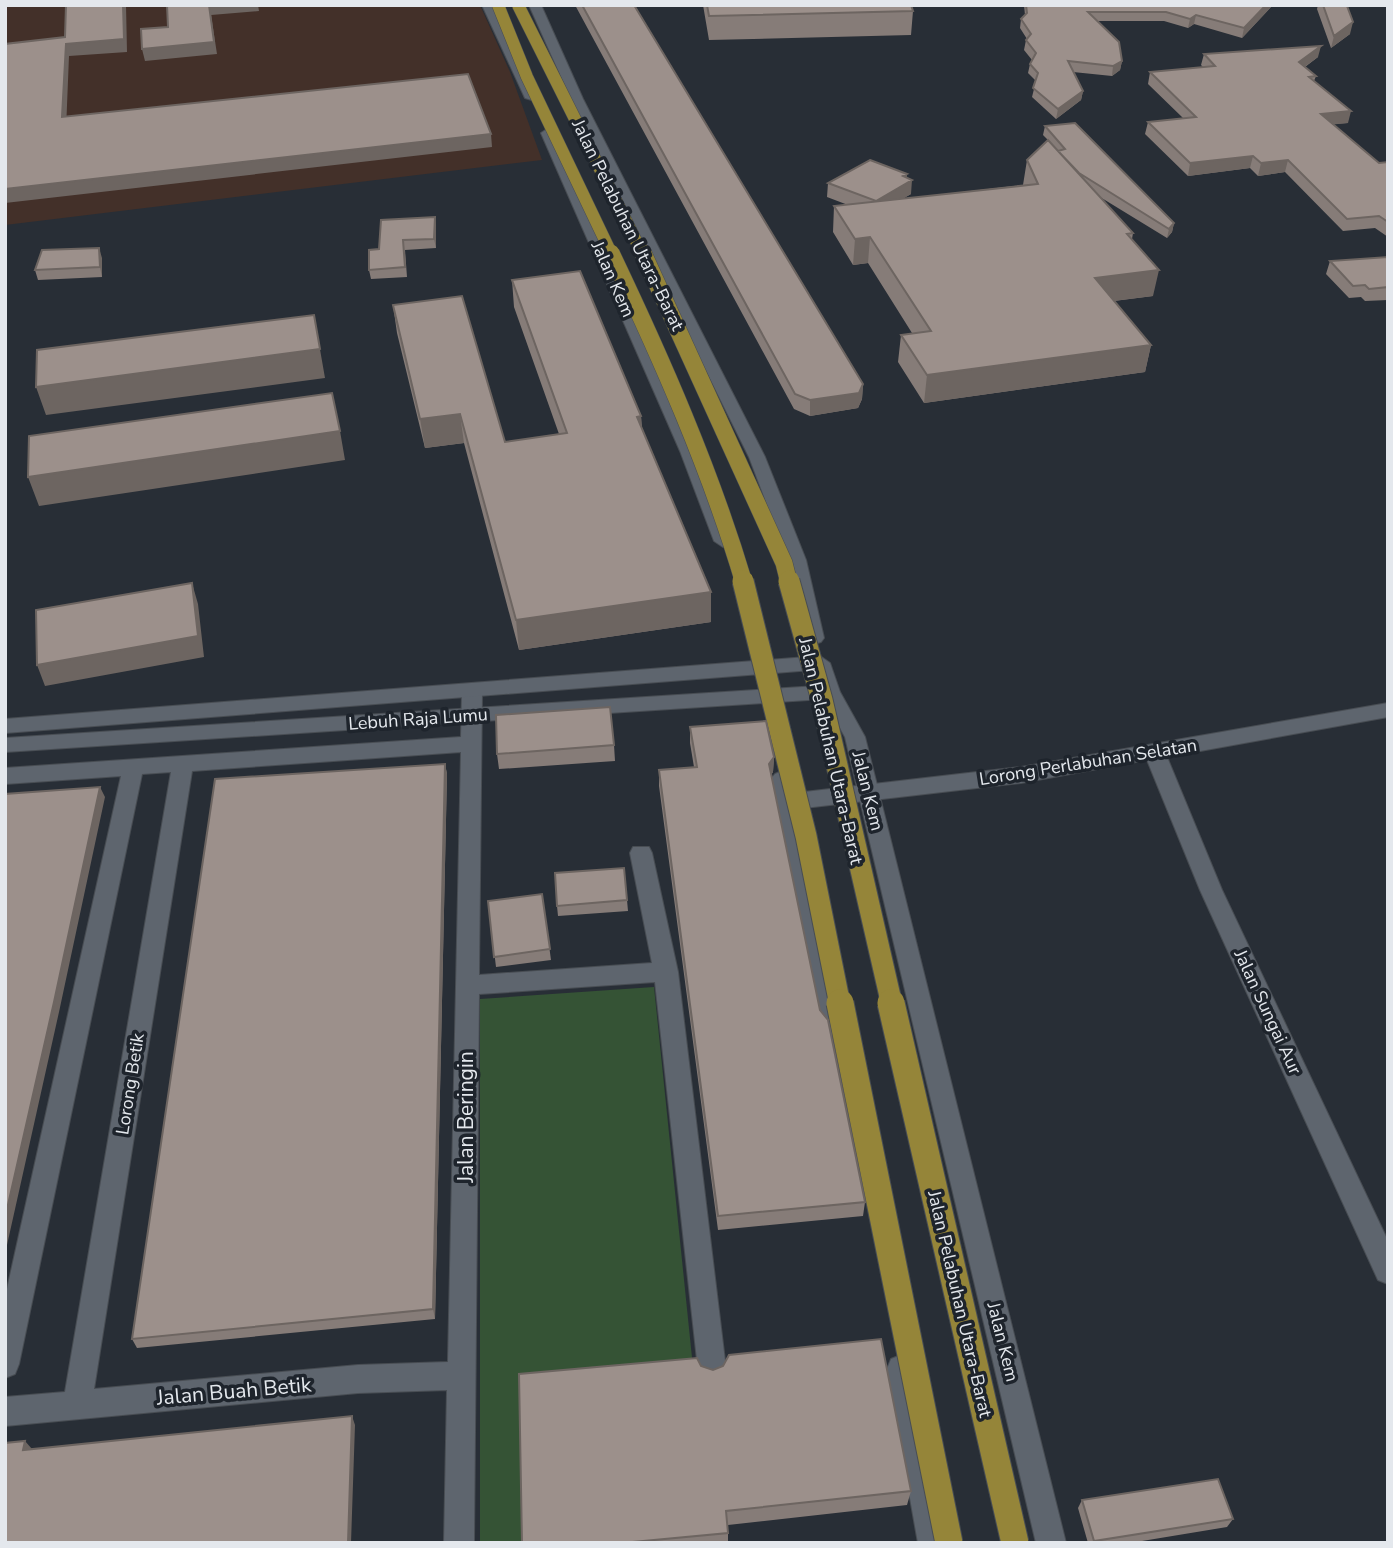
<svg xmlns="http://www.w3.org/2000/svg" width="1393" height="1548" font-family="'Nunito Sans',sans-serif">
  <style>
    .industrial { fill: #433029 }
    .green { fill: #355335 }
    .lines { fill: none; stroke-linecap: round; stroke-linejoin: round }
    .minor-casing { stroke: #484d53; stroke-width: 2 }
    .tertiary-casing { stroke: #484d53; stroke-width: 2 }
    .minor { fill: #5e656e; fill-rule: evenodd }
    .tertiary { fill: #5e656e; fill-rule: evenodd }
    .primary-bridge-far3-casing { stroke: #484d53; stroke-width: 13; stroke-linecap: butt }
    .primary-bridge-far2-casing { stroke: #484d53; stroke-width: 18; stroke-linecap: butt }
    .primary-bridge-far1-casing { stroke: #484d53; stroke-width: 23; stroke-linecap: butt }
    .primary-bridge-casing { stroke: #484d53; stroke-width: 29; stroke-linecap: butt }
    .primary-bridge-far3 { stroke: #958539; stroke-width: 12 }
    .primary-bridge-far2 { stroke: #958539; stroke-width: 17 }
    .primary-bridge-far1 { stroke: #958539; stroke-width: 21 }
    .primary-bridge { stroke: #958539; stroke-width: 27 }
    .wall { fill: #867c78 }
    .shaded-wall { fill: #6d6561 }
    .building { fill: #9c908b; stroke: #6d6561; stroke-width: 2 }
    .labels { text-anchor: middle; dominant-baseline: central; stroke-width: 7; stroke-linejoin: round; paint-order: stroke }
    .street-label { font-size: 18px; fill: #e4e8ed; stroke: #1e242c }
    .near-street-label { font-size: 21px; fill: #e4e8ed; stroke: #1e242c }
  </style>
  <rect width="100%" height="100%" fill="#282e36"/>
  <path class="industrial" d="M5 5H480L510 72 542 160 5 225Z"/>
  <path class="green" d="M654 987 711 1543H480V999Z"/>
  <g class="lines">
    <g class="minor-casing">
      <path id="minor" d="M472 685 482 692 479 975 652 963 630 853 633 847H649L652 853 678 972 726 1369 722 1379 712 1383 702 1379 698 1369 655 982 479 994 474 1543H444L447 1390 358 1393 5 1426V1397L65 1392 171 772 142 774 19 1364 15 1374 5 1378V1298L121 776 5 784V768L461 737 462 692ZM461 752 448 1362 358 1365 94 1389 192 771Z
        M1388 703V717L1167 757 1222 890 1388 1241V1284L1378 1280 1200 890 1147 760 1021 783 787 810 779 808 776 802 779 796 787 794 1021 767Z"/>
    </g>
    <g class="tertiary-casing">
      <path id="tertiary" d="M482 5H494L537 98 535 101 525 98Z
        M529 5H541L583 99 765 457 806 560 824 638 821 642 814 644 804 638 788 560 749 457 571 99Z
        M547 129 553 133 696 451 732 541 729 545 723 547 714 541 680 451 541 133Z
        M820 656 830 663 840 692 865 737 1066 1543H1036L845 737 824 699 5 752V738L818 686 812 670 5 733V719Z
        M782 771 789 774 793 779 845 1025 842 1032 833 1035 824 1032 821 1025 771 779 775 774Z
        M901 1355 911 1359 915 1369 948 1543H918L887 1369 891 1359Z"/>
    </g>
    <use href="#minor" class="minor"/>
    <use href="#tertiary" class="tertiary"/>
    <g class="primary-bridge-far3-casing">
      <path id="primary-bridge-far3" d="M498 5 527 77 612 255
        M518 5 643 255"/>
    </g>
    <g class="primary-bridge-far2-casing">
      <path id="primary-bridge-far2" d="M611 253C662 360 710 469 744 583
        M643 253 784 563 789 583"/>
    </g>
    <g class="primary-bridge-far1-casing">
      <path id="primary-bridge-far1" d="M743 581 806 836 840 1005
        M789 581 822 700 892 1005"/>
    </g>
    <g class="primary-bridge-casing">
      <path id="primary-bridge" d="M840 1003 949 1543
        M891 1003 1015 1543"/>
    </g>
    <use href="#primary-bridge-far3" class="primary-bridge-far3"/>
    <use href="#primary-bridge-far2" class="primary-bridge-far2"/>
    <use href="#primary-bridge-far1" class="primary-bridge-far1"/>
    <use href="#primary-bridge" class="primary-bridge"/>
  </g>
  <path class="wall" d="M575 5H634L863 384 862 399 858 408 810 416 794 409Z
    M703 5H911L913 11 911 35 709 40Z
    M1024 5H1273L1242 38 1194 24 1188 28 1164 21H1097L1122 61 1120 70 1112 76 1073 72 1083 91 1081 100 1056 119 1032 97 1036 81 1028 73 1030 64 1032 60 1024 50 1026 40 1027 39 1020 28 1021 19 1025 15Z
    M1318 5H1345L1350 34 1331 48 1317 9Z
    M1204 54 1318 57 1305 67 1316 76 1314 81 1348 123 1333 124 1379 163 1388 162V237L1375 228 1343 231 1285 172 1258 176 1250 168 1188 176 1145 134 1148 122 1183 118 1148 84 1150 72 1203 67 1201 65Z
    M1045 126 1174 223 1172 232 1167 238 1100 197 1133 233 1132 239 1153 296 1114 301 1151 345 1145 372 924 403 898 362 901 335 912 333 868 263 853 265 833 232 834 206 848 205 827 197 828 183 907 174 906 178 911 194 902 199 1023 185 1027 160 1048 140 1043 135Z
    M435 217 436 227V248L405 250 407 277 371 279 369 270 379 249Z
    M1388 257V300L1365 301 1361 297 1349 298 1326 274 1330 261Z
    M102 258V277L38 280 35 270Z
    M512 280 641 416 642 428 711 592V622L519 650 464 443 425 448 397 333 393 305 505 442 559 434 514 307Z
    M690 727 774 757 773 772 771 775 820 1010 865 1202 863 1216 718 1230 659 786V770L694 767 690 743Z
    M614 745 615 761 499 769 497 754Z
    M445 764 447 774 435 1319 137 1348 132 1339Z
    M542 894 551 960 496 967 488 901Z
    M627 900 628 911 558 916 557 906Z
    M701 1366 911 1491 907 1505 728 1525V1543H522Z
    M1082 1500 1233 1519 1227 1527 1130 1543H1088L1078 1508Z"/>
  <path class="shaded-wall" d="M123 5H126L127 52 69 56 66 130 62 117 66 44Z
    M209 5H258L259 11 211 15 217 54 145 61 142 49Z
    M1266 5H1273L1242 38 1244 28Z
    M1196 15 1194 24 1188 28 1190 19Z
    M1353 22 1350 34 1331 48 1334 36Z
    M1321 46 1318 57 1296 73 1299 62Z
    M1122 61 1120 70 1112 76 1113 66Z
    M1083 91 1081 100 1056 119 1058 109Z
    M1351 111 1348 123 1318 126 1321 114Z
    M491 134 492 147 5 203V189Z
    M1253 156 1250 168 1188 176 1190 163Z
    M1288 160 1285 172 1258 176 1261 163Z
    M907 174 906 184 912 180 911 194 875 215 876 201 903 176Z
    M435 217 436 227V248L434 239Z
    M1174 223 1172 232 1167 238 1169 229Z
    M870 237 868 263 853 265 855 239Z
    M99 248 102 258V277L100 267Z
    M1159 270 1153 296 1089 304 1095 278Z
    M314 315 325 378 46 415 36 387Z
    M1151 345 1145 372 924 403 927 375Z
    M863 384 862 399 858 408 810 416V400Z
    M460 414 464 443 425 448 420 419Z
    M641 416 642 445 637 417Z
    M340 431 345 460 39 506 28 477Z
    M192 583 198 604 204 657 45 686 37 665Z
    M711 592V622L519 650 516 620Z
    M774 757 773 772 768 780 769 764Z
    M445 764 447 774 435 1319 433 1309Z
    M100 787 105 797 59 1012 5 1254V1218Z
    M352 1416 355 1425 351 1543H348Z
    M25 1441 32 1449 23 1450Z"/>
  <path class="building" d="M66 5H123L124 39 66 44 62 117 468 74 491 134 5 189V44L65 37Z
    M167 5H209L214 42 142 49 141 29 168 27Z
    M582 5H634L863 384 859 393 810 400 795 394Z
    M707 5H911L913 11 709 16Z
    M1026 5H1266L1244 28 1196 15 1190 19 1166 12H1088L1119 42 1122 61 1113 66 1068 61 1083 91 1058 109 1033 88 1038 73 1030 64 1036 53 1026 40 1031 34 1021 19 1027 13Z
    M1323 5 1347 6 1353 22 1334 36Z
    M1321 46 1299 62 1316 76 1309 77 1351 111 1321 114 1379 163 1388 162V222L1379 216 1347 219 1288 160 1261 163 1253 156 1190 163 1148 122 1196 117 1150 72 1215 66 1204 54Z
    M1075 123 1174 223 1169 229 1079 173 1058 151 1065 149 1045 126Z
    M1048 140 1133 233 1127 234 1159 270 1095 278 1151 345 927 375 901 335 931 331 870 237 855 239 834 206 1038 184 1027 160Z
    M870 160 907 174 903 176 912 180 876 201 828 183Z
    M435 217 434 239 403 240 405 267 369 270V250L379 249 381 220Z
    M99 248 100 267 35 270 42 250Z
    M1388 257V287L1369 289 1365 285 1353 286 1330 261Z
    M580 271 641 416 637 417 711 592 516 620 460 414 420 419 393 305 462 296 505 442 567 433 512 280Z
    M314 315 320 349 36 387 37 350Z
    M332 393 340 431 28 477 29 436Z
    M192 583 198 636 37 665 36 610Z
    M610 707 614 745 497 754 496 715Z
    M766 721 774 757 769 764 820 1010 828 1020 865 1202 718 1216 659 770 697 767 690 727Z
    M445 764 433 1309 132 1339 215 779Z
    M100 787 54 1002 5 1218V794Z
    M624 868 627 900 557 906 555 873Z
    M542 894 550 949 494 957 488 901Z
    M881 1339 911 1491 726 1511 728 1533 622 1543H522L519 1374 697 1358 701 1366 713 1370 723 1366 729 1355Z
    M352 1416 348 1543H5V1443L25 1441 23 1450Z
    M1218 1479 1233 1519 1094 1541 1082 1500Z"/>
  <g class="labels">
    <g class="street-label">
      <text transform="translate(628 225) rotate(64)">Jalan Pelabuhan Utara-Barat</text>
      <text transform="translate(613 279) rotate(66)">Jalan Kem</text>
      <text transform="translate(418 719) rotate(-4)">Lebuh Raja Lumu</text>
      <text transform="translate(831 751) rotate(77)">Jalan Pelabuhan Utara-Barat</text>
      <text transform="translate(1088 762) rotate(-9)">Lorong Perlabuhan Selatan</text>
      <text transform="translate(868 791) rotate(76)">Jalan Kem</text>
      <text transform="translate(1268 1012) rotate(65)">Jalan Sungai Aur</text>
      <text transform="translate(130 1084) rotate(-81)">Lorong Betik</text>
      <text transform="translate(960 1304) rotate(77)">Jalan Pelabuhan Utara-Barat</text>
      <text transform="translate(1003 1342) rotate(76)">Jalan Kem</text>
    </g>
    <g class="near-street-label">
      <text transform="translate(466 1117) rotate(-90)">Jalan Beringin</text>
      <text transform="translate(234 1391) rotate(-5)">Jalan Buah Betik</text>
    </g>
  </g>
  <rect width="1393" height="1548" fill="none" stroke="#e4e8ed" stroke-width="14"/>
</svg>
